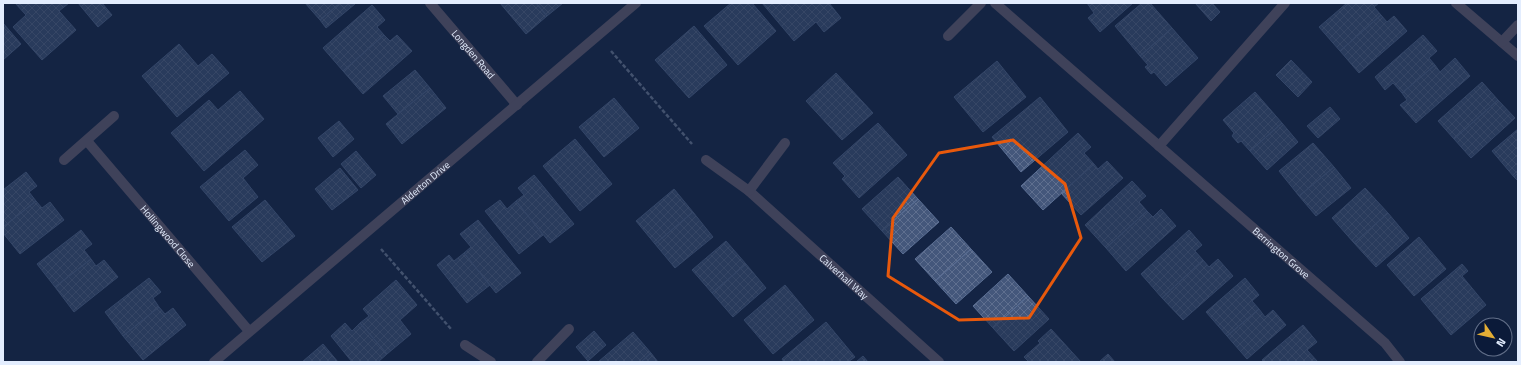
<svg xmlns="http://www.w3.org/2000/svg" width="1521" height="365" font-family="'Titillium Web',sans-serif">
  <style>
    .building { fill: url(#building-cross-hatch); stroke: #5a6e93 }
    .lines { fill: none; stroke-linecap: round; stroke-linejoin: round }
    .path { stroke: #7a87a0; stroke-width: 2.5; stroke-dasharray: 4 2; stroke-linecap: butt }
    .minor { stroke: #746675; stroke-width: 10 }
    .marked { fill: none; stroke: #e8590c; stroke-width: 3; stroke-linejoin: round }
    .labels { text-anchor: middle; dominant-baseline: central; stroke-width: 3.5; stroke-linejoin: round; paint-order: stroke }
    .street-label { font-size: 10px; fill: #e3edfe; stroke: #0b1a39 }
  </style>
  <defs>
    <pattern id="building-cross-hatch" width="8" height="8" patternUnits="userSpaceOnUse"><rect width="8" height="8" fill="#44577b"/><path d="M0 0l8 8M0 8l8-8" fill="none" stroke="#5f6f8f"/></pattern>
  </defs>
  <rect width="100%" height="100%" fill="#142444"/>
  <path class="building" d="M15 3H69L59 11 76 30 42 60 13 27 26 15Z
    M78 3H102L112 15 98 27Z
    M305 3H340L320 20Z
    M340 3 355 4 326 28 320 20Z
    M500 3H536L547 16 526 34Z
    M536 3H563L547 16Z
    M731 3H752L776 31 738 65 704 26Z
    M762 3H829L841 18 824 32 816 22 794 41Z
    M1087 3H1133L1100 32 1088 18 1094 13Z
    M1142 3H1150L1172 28 1140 56 1115 26Z
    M1195 3H1212L1220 12 1211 21Z
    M1347 3H1379L1374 7 1381 15 1340 51 1319 27Z
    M372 5 385 20 377 27 384 35 343 71 323 48Z
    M1381 15 1387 22 1394 16 1407 31 1359 73 1340 51Z
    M3 23 21 44 3 60Z
    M694 26 727 65 689 98 655 60Z
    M1172 28 1198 58 1166 86 1154 72 1151 74 1145 67 1148 65 1140 56Z
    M384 35 390 41 397 35 412 51 363 94 343 71Z
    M1423 35 1437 51 1429 58 1435 65 1402 93 1393 83 1385 90 1375 77Z
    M179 44 198 66 212 54 229 73 177 117 142 76Z
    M1455 58 1470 76 1416 123 1400 105 1407 100 1402 93 1435 65 1440 72Z
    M1291 60 1312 82 1298 97 1276 75Z
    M997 61 1026 97 983 132 954 97Z
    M415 70 430 88 398 114 383 96Z
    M836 73 873 113 842 140 806 101Z
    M1482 82 1498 100 1454 139 1438 121Z
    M430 88 446 108 402 144 386 124Z
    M240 91 264 119 204 171 171 133 209 100 218 110Z
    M1255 92 1282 123 1250 151 1241 141 1238 143 1232 136 1234 133 1223 120Z
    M1040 97 1068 132 1021 172 992 137Z
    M614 98 639 128 604 157 579 127Z
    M1498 100 1515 118 1471 158 1454 139Z
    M1330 107 1340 119 1318 138 1307 126Z
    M339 121 354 139 333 157 318 138Z
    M878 123 907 155 859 198 842 179 845 176 833 163Z
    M1282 123 1298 142 1267 170 1250 151Z
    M1518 129V173L1514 177 1492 151Z
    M1078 133 1091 147 1084 153 1094 164 1043 210 1021 186Z
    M575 139 612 184 580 211 543 166Z
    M1313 143 1334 167 1299 196 1279 171Z
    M245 150 258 165 243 178 258 197 229 221 200 187Z
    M356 151 376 175 361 188 341 164Z
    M1107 161 1123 178 1081 215 1061 193 1094 164 1098 169Z
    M1334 167 1351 188 1316 216 1299 196Z
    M340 168 358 190 332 210 315 189Z
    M26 172 37 186 29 192 36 201 3 227V190Z
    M1518 173V181L1514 177Z
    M534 175 574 224 550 243 516 201 524 195 518 188Z
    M898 177 918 199 882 231 862 209Z
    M1132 181 1146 196 1139 202 1147 211 1106 248 1085 225Z
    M1365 188 1388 213 1354 243 1332 218Z
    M674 189 693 212 655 244 636 221Z
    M918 199 939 222 903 254 882 231Z
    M265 200 295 236 262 262 232 227Z
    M500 200 507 209 516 201 543 235 519 254 485 211Z
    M36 201 42 208 50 202 64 220 20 254 3 233V227Z
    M1161 209 1176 226 1126 271 1106 248 1147 211 1153 217Z
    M693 212 713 237 675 268 655 244Z
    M1388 213 1409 238 1376 267 1354 243Z
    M478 220 521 273 496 293 464 253 471 247 460 234Z
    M951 227 971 249 935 281 915 259Z
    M81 230 92 244 84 250 91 259 55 287 37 264Z
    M1189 230 1202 245 1195 251 1203 260 1162 298 1141 274Z
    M1419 237 1446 269 1414 296 1387 265Z
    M726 241 746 264 712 293 692 270Z
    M971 249 992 272 956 304 935 281Z
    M464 253 490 285 467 303 437 265 449 255 454 261Z
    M91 259 96 266 104 260 118 277 74 312 55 287Z
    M1218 259 1233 276 1183 320 1162 298 1203 260 1209 267Z
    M746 264 766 288 733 317 712 293Z
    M1462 264 1468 271 1462 276 1486 305 1451 335 1421 299Z
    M1008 274 1028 296 993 328 973 306Z
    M149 278 161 292 153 298 159 307 123 336 105 312Z
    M1245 278 1259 295 1252 301 1259 309 1227 336 1206 312Z
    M396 280 417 305 400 320 411 334 387 354 360 323 369 316 363 309Z
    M785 285 814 320 773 354 744 320Z
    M1028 296 1049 319 1014 351 993 328Z
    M159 307 165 314 173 308 186 325 143 360 123 336Z
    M1259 309 1265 317 1273 310 1286 325 1247 359 1227 336Z
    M826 322 855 357 848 362H784L782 359Z
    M345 323 352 331 360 323 387 354 378 362H352L331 336Z
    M1303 325 1317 342 1307 350 1318 362H1264L1262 360Z
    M1051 329 1081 362H1029L1024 357 1040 343 1038 341Z
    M594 331 606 345 588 361 576 347Z
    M633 332 651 353 641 362H598Z
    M323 344 338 362H302Z
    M651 353 658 362H641Z
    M1108 354 1115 362H1099Z
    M863 356 868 362H856Z"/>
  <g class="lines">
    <path class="path" d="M611 51 692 144
      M381 249 451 329"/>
    <g class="minor">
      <path id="s1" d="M430 3 517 105"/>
      <path id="s2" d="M995 3 1385 343 1400 362"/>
      <path d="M1456 3 1518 56"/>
      <path d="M948 36 981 3"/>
      <path d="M1502 42 1518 25"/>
      <path id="s3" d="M87 141 249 331"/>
      <path d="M1159 146 1285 3"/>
      <path d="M64 160 114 116"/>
      <path id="s4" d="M706 160 749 191 939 362"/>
      <path d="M749 191 785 143"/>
      <path d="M465 345 491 362"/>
      <path id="s5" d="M214 362 636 3"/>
      <path d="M537 362 569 329"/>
    </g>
  </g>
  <path d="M0 0H1521V365H0ZM1013 140 1065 184 1081 238 1029 318 959 320 888 276 893 218 939 153Z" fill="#142444" fill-opacity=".55" fill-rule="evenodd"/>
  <path class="marked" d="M1013 140 1065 184 1081 238 1029 318 959 320 888 276 893 218 939 153Z"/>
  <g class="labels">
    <g class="street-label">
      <text stroke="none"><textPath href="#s1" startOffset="67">Longden Road</textPath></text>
      <text stroke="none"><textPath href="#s5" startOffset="277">Alderton Drive</textPath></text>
      <text stroke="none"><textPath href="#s3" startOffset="125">Hollingwood Close</textPath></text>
      <text stroke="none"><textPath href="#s2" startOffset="380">Berrington Grove</textPath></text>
      <text stroke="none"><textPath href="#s4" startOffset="181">Calverhall Way</textPath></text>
    </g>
  </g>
  <rect width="1521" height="365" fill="none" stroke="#e3edfe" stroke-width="8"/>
  <g transform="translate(1493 337) rotate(124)"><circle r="19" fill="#0b1a39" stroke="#616e88"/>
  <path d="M0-3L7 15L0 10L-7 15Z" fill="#e4ae35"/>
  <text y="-6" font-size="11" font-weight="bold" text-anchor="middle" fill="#e3edfe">N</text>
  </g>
</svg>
